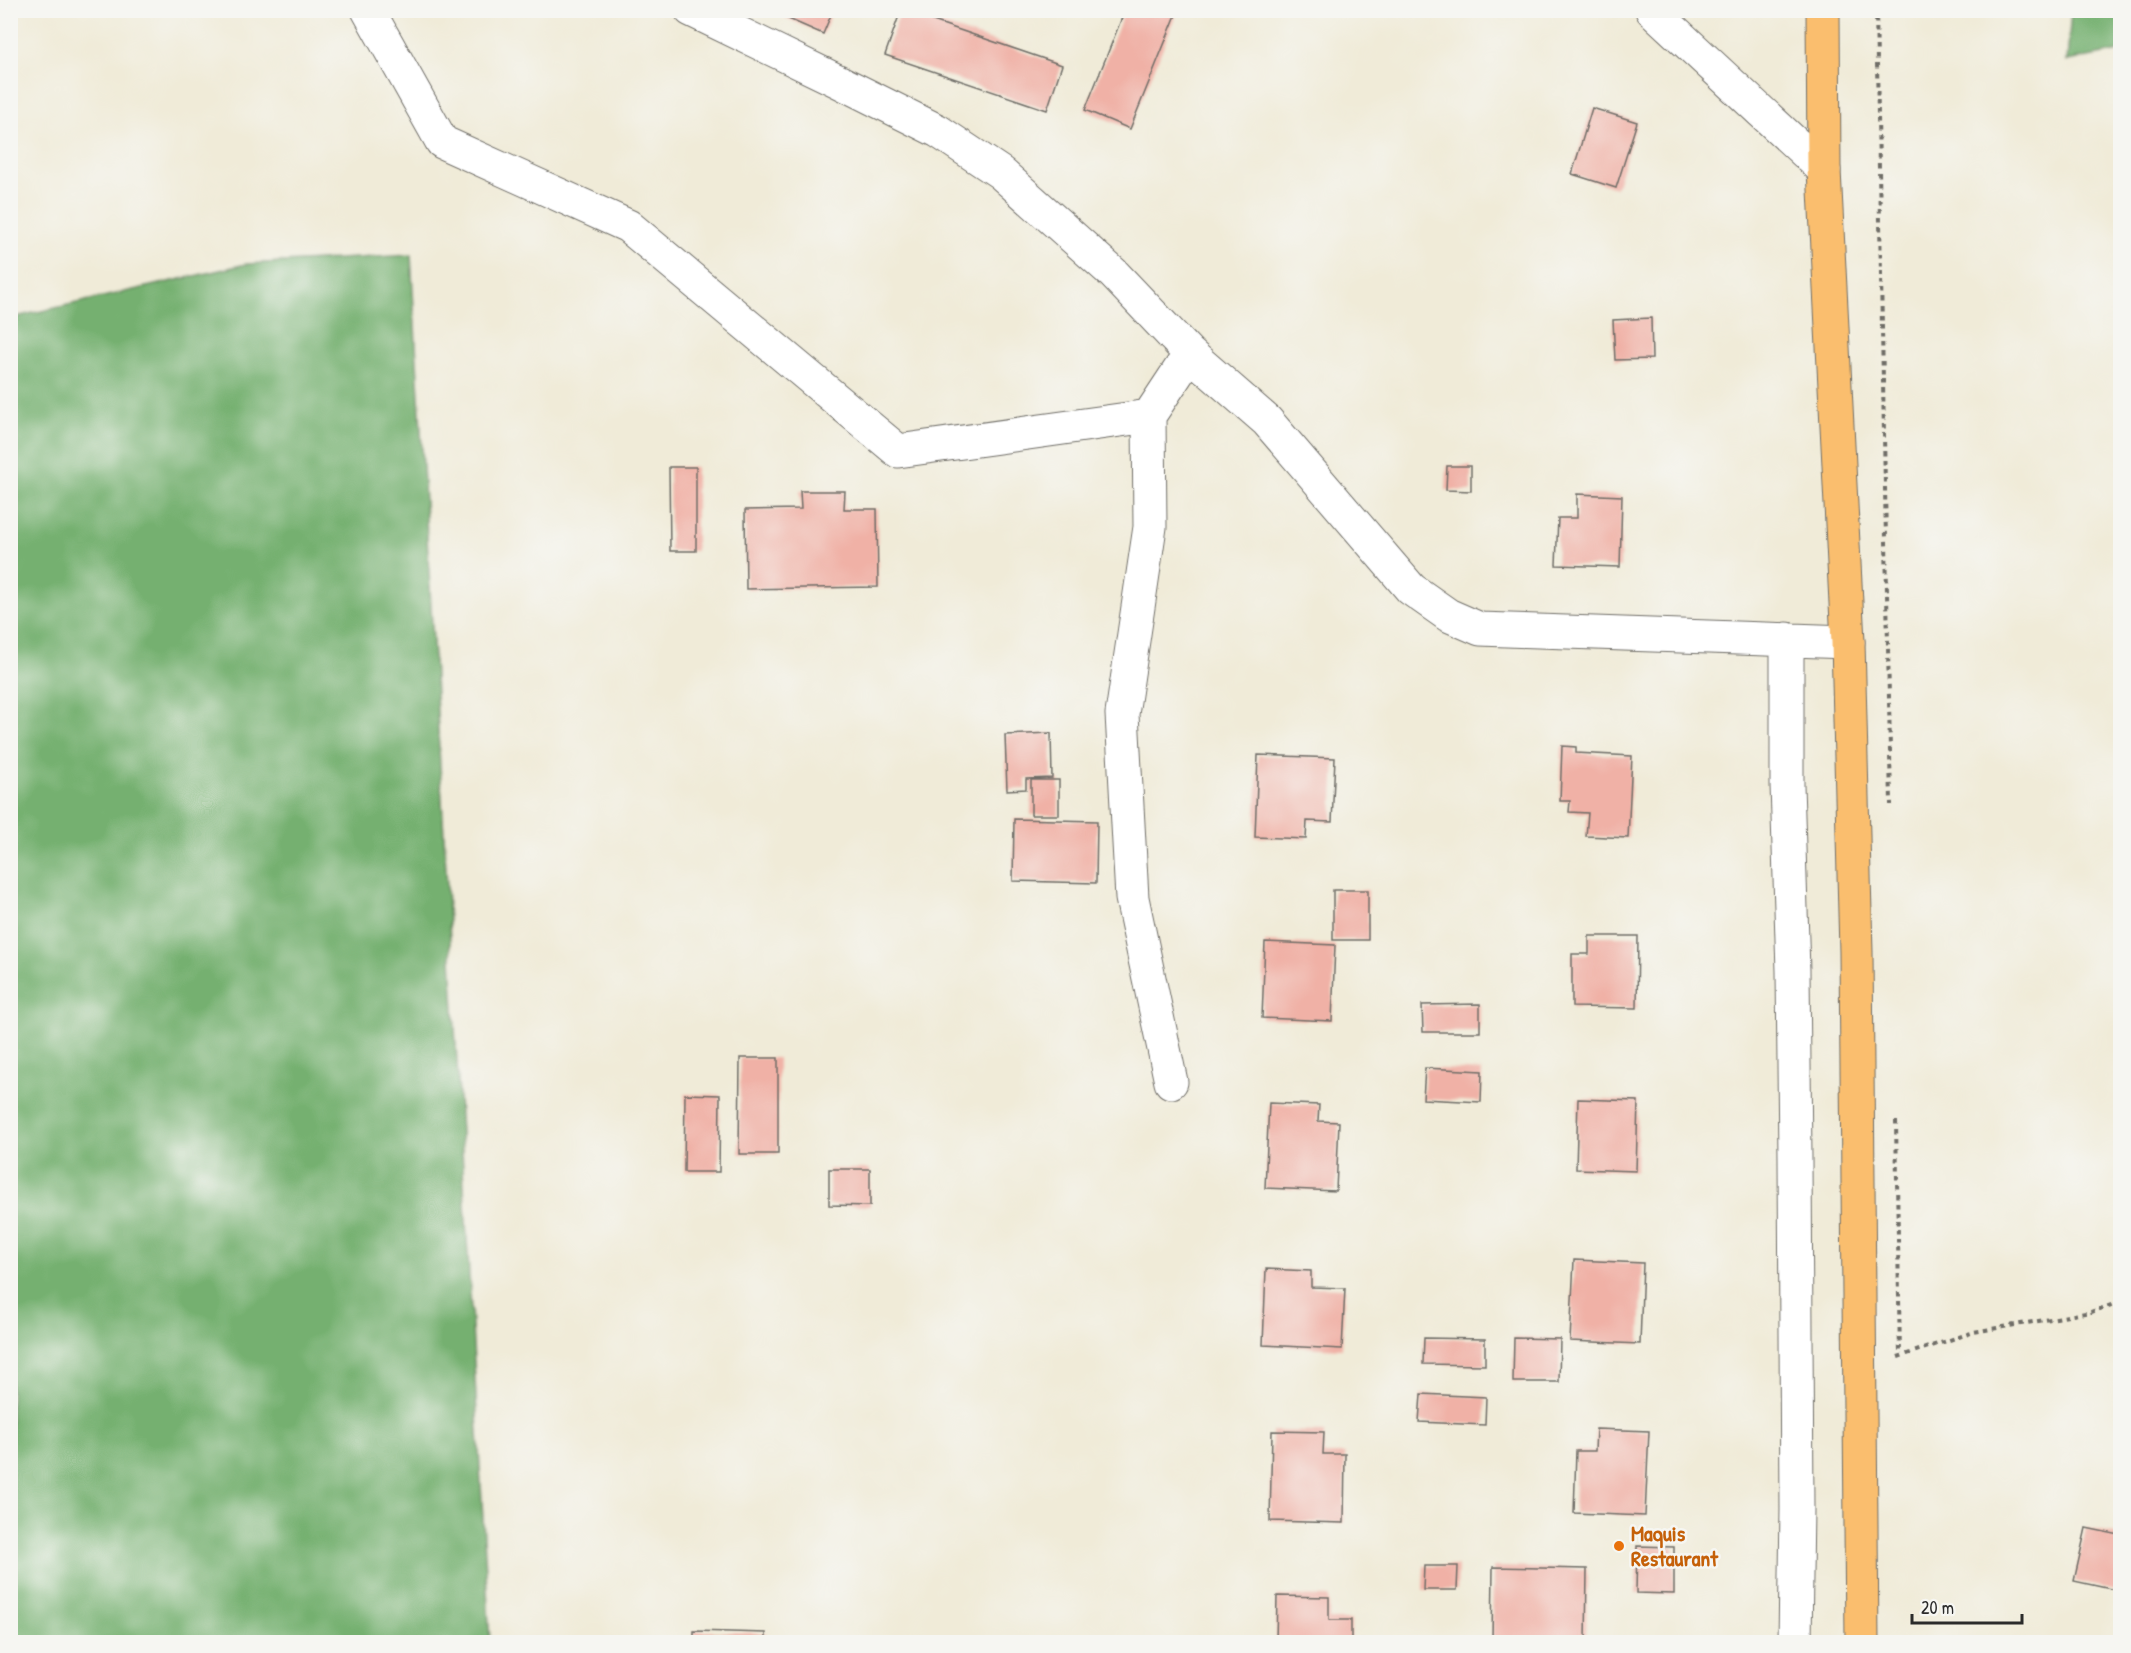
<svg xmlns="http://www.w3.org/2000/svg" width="2131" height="1653" font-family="'Patrick Hand',sans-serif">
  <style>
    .forest { fill: #75b06f; stroke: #506e4d; stroke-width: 1.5 }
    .building { fill: #f0b1a6 }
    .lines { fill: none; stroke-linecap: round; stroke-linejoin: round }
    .minor-casing { stroke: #706e68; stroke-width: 35 }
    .highway-casing { stroke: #706e68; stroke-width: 35 }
    .path { stroke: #706e68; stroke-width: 4; stroke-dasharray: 4.5 4.5; stroke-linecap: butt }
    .minor { stroke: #fff; stroke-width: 33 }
    .highway { stroke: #fabe6e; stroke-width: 33 }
    .food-dot { fill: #e8710a; stroke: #f6f6f2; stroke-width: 2 }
    .labels { text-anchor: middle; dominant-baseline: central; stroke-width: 5; stroke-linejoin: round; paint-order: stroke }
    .food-label { font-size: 22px; font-weight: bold; fill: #c56008; stroke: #f6f6f2; text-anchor: start }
  </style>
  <rect width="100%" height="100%" fill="#f6f6f2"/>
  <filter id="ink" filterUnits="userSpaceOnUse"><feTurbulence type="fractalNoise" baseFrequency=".0167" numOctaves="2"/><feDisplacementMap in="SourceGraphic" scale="12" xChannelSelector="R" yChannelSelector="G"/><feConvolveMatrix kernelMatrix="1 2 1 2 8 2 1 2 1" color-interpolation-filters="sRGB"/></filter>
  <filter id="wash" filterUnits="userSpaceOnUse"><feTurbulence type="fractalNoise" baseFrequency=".008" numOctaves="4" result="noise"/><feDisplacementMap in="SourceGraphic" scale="24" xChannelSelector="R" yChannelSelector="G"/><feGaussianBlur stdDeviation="1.35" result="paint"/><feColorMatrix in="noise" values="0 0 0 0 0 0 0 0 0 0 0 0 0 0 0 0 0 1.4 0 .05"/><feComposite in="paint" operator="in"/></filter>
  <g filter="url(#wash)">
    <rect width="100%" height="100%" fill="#f0ebd8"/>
    <path class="forest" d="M2071 11H2120V51L2067 61Z
      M411 255 490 1642H11V318L246 264Z"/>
    <g id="blocks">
      <path class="building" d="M768 10H833L823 34Z
        M901 10 1062 65 1047 110 885 55Z
        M1125 10H1178L1130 129 1085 110Z
        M1592 108 1637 122 1616 188 1572 174Z
        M1651 318 1652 359 1615 360 1613 320Z
        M1447 466H1471V491L1446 490Z
        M669 467H696V551H670Z
        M800 491H845L844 509H877L878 587 746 589 745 510 801 509Z
        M1577 494 1622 496 1620 567 1556 565 1558 518H1577Z
        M1051 733 1052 778 1026 779V789L1007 790 1005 735Z
        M1562 746 1576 747V753L1632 756 1628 838 1586 836 1588 813 1569 812 1570 801H1560Z
        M1258 755 1335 758 1332 822 1307 821 1306 839 1255 837Z
        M1031 780H1059V815H1031Z
        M1014 819 1097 821 1096 883 1013 881Z
        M1333 890H1368V940H1333Z
        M1589 936H1638L1637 1008 1572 1007V954H1589Z
        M1265 942 1335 945 1332 1021 1262 1018Z
        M1480 1004V1032H1423L1422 1005Z
        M740 1058H778V1154H739Z
        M1425 1068 1482 1071 1481 1102 1423 1099Z
        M685 1094 720 1095 719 1172H684Z
        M1578 1099 1638 1101 1636 1171 1576 1169Z
        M1269 1103 1319 1105 1318 1121 1339 1122 1336 1191 1265 1188Z
        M829 1169H870V1206L829 1205Z
        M1574 1260 1643 1263 1640 1344 1570 1341Z
        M1266 1269 1311 1271V1287L1345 1288 1342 1349 1263 1345Z
        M1424 1338 1485 1339V1365L1423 1364Z
        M1514 1338 1560 1339 1559 1382H1513Z
        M1421 1394 1486 1397 1485 1425 1419 1422Z
        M1596 1429 1649 1431 1645 1516 1574 1513 1576 1451H1595Z
        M1272 1431 1324 1432 1323 1454H1345L1344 1523 1270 1521Z
        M2086 1528 2120 1535V1591L2074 1581Z
        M1637 1546 1674 1547V1594L1636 1593Z
        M1424 1566H1458L1457 1590H1423Z
        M1493 1567 1587 1569 1586 1642H1492Z
        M1277 1596 1329 1597V1620H1351V1642H1276Z
        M694 1631 766 1633V1642H694Z"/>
    </g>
  </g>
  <g filter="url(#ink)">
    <use href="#blocks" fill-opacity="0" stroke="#706e68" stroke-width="1.5"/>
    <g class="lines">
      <g class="minor-casing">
        <path id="minor" d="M368 10 442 142 628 226 898 451 1149 416 1190 354
          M691 10 840 82 938 131 1001 173 1113 273 1190 354 1267 421 1411 589 1448 615 1480 629 1848 642
          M1652 10 1824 170
          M1149 416 1150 527 1122 714 1132 898 1171 1082
          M1787 639V785L1793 971 1795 1158 1797 1509 1795 1642"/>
      </g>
      <g class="highway-casing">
        <path id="highway" d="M1823 10 1824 170 1848 642 1856 952 1862 1642"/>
      </g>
      <path class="path" d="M1876 10 1891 805
        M1896 1121 1900 1357
        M1898 1357 1974 1332 2091 1312 2120 1302"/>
      <use href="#minor" class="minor"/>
      <use href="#highway" class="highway"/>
    </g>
  </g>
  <circle class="food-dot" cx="1619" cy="1546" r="6"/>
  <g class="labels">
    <g class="food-label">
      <text x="1631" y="1533">Maquis<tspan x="1631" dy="25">Restaurant</tspan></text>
    </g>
  </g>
  <rect width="2131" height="1653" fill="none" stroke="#f6f6f2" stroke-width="36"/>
  <path d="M1912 1614v9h110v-9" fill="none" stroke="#2b2b2b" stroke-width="3"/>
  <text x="1921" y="1614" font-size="18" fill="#2b2b2b" stroke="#f6f6f2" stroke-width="4.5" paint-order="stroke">20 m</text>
</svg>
